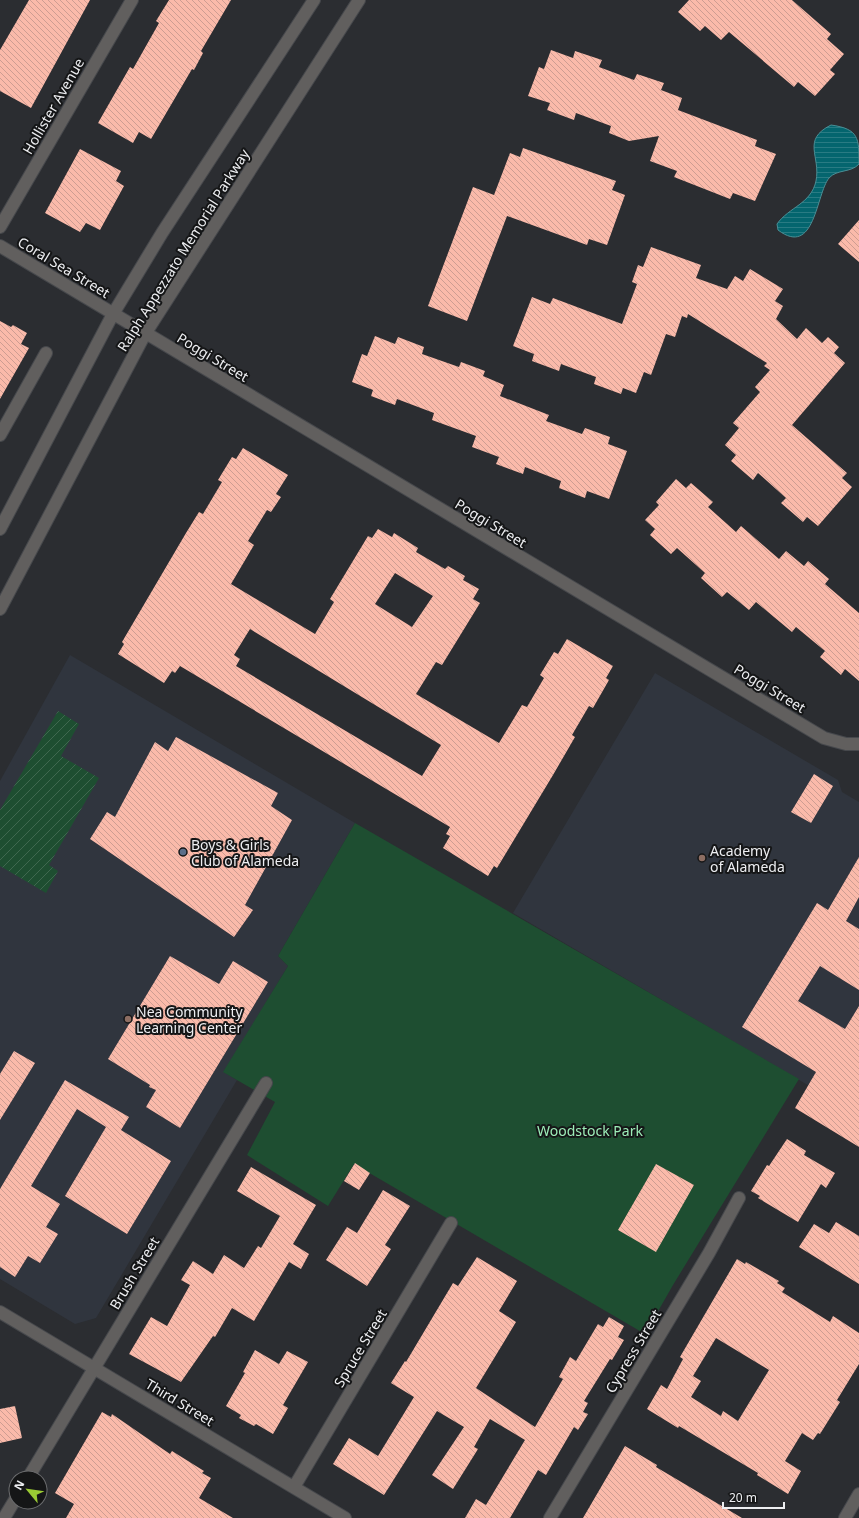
<svg xmlns="http://www.w3.org/2000/svg" width="859" height="1518" font-family="'Noto Sans',sans-serif">
  <style>
    .built { fill: #30353e }
    .green { fill: #1e4e31 }
    .garden { fill: url(#garden-furrows) }
    .water { fill: url(#water-rules); stroke: #4a8e95 }
    .building { fill: url(#building-back-hatch); fill-rule: evenodd }
    .lines { fill: none; stroke-linecap: round; stroke-linejoin: round }
    .minor-casing { stroke: #46484c; stroke-width: 14 }
    .minor { stroke: #615f5e; stroke-width: 12 }
    .service-dot { fill: #5c6f8a; stroke: #151617; stroke-width: 1.5 }
    .education-dot { fill: #8d6e63; stroke: #151617; stroke-width: 1.5 }
    .labels { text-anchor: middle; dominant-baseline: central; stroke-width: 4; stroke-linejoin: round; paint-order: stroke }
    .street-label { font-size: 14px; fill: #edeef1; stroke: #151617 }
    .poi-label { font-size: 14px; fill: #edeef1; stroke: #151617; text-anchor: start }
    .park-label { font-size: 14px; fill: #9dedb8; stroke: #151617 }
  </style>
  <defs>
    <pattern id="garden-furrows" width="10" height="10" patternUnits="userSpaceOnUse"><rect width="10" height="10" fill="#1e4e31"/><path d="M-1 1l2-2M0 10L10 0M9 11l2-2" fill="none" stroke="#3f684f"/></pattern>
    <pattern id="water-rules" width="6" height="5" patternUnits="userSpaceOnUse"><rect width="6" height="5" fill="#04656e"/><path d="M0 2.5h6" fill="none" stroke="#297b83"/></pattern>
    <pattern id="building-back-hatch" width="6" height="6" patternUnits="userSpaceOnUse"><rect width="6" height="6" fill="#fabaaa"/><path d="M-1 5l2 2M0 0l6 6M5-1l2 2" fill="none" stroke="#cd9d92"/></pattern>
  </defs>
  <rect width="100%" height="100%" fill="#2b2d31"/>
  <path class="built" d="M70 655 355 823 278 956 288 966 224 1072 237 1080 96 1318 75 1324 0 1279V781Z
    M655 673 838 780 842 792 859 802V1115L513 913Z"/>
  <path class="green" d="M355 823 799 1079 673 1285 645 1334 354 1164 328 1206 247 1155 275 1102 223 1072 288 966 278 956Z"/>
  <path class="garden" d="M58 711 79 724 61 756 99 778 49 865 58 871 46 893 0 866V810Z"/>
  <path class="water" d="M831 125C859 129 859 138 859 164 851 173 837 169 829 178 816 194 815 258 778 230L777 224C789 207 811 204 816 181 821 156 801 140 831 125Z"/>
  <path class="building" d="M29 0H90L31 108 0 91V50Z
    M169 0H231L201 51 203 53 194 70 192 69 151 139 139 132 133 143 98 123 130 67 133 69 159 23 156 21Z
    M689 0H792L831 34 827 39 844 54 830 70 835 74 815 96 798 82 794 87 729 32 721 40 705 26 700 31 678 12Z
    M551 50 573 58 575 51 602 60 599 67 634 80 637 74 664 83 661 90 682 98 678 110 757 140 755 146 776 154 755 201 733 193 730 199 674 177 677 171 650 161 659 136 629 141 609 133 611 126 576 113 574 120 547 110 550 103 528 96 539 67 544 69Z
    M523 148 616 181 612 190 625 195 607 245 589 239 587 245 507 216 467 321 428 306 473 187 494 195 510 153 520 157Z
    M80 149 121 171 116 181 124 186 100 230 86 223 80 232 45 213Z
    M859 220V262L838 244Z
    M651 247 701 265 696 278 727 289 735 276 743 281 750 269 783 289 775 301 783 306 776 319 797 339 806 328 822 343 828 337 839 347 834 353 845 363 792 425 847 473 842 478 852 487 818 526 807 517 803 522 781 503 786 498 758 473 753 480 731 461 736 455 725 445 739 428 733 423 760 392 755 387 770 370 764 366 767 363 688 314 687 318 682 316 675 337 666 334 651 375 644 372 636 393 623 388 621 394 594 384 596 377 561 364 559 371 532 361 534 354 513 346 532 297 550 304 553 298 622 324 637 284 632 282 638 265 643 267Z
    M0 321 11 327 13 325 27 333 21 344 29 348 0 399Z
    M375 336 395 344 398 337 424 347 422 354 459 367 461 362 485 371 483 376 504 385 500 396 549 415 546 421 582 434 585 428 610 437 608 444 627 451 609 499 587 491 585 498 559 488 561 481 525 467 523 474 496 464 499 457 472 447 476 436 432 420 434 413 397 399 395 405 371 396 373 390 352 382 362 354 367 356Z
    M243 448 288 475 276 494 281 497 271 512 267 510 248 541 254 545 231 584 315 634 334 602 330 599 368 536 372 538 378 529 392 537 394 533 418 548 416 552 445 569 448 566 465 576 463 580 479 589 473 599 480 603 442 665 436 662 416 694 499 743 522 705 527 707 544 678 540 675 554 652 558 654 567 639 613 666 606 678 609 680 593 708 589 706 572 735 575 737 553 775 497 868 494 866 488 876 443 848 450 836 446 834 450 827 180 666 175 673 172 671 164 683 118 654 124 644 122 642 186 533 199 512 203 514 222 482 218 480 232 457 236 459ZM395 573 433 596 412 627 375 604ZM250 629 441 745 422 776 236 666 240 659 234 655Z
    M676 479 686 488 691 483 713 502 708 507 736 532 741 526 779 559 786 551 804 566 808 561 829 579 825 584 859 613V681L845 669 841 675 820 657 825 651 796 627 792 632 756 602 749 610 727 592 722 597 701 578 705 573 677 548 671 554 650 535 655 529 645 520 659 505 656 502Z
    M176 737 278 793 271 806 292 820 245 905 253 910 234 937 90 839 107 812 115 817 155 742 168 751Z
    M814 774 833 786 811 823 791 812Z
    M859 857V897L846 921 859 929V990L820 966 798 1001 845 1029 859 1006V1147L795 1108 816 1072 742 1027 817 903 828 910Z
    M170 956 219 984 233 961 268 982 180 1128 146 1107 156 1090 149 1087 150 1085 108 1059Z
    M14 1051 35 1063 0 1120V1074Z
    M65 1080 129 1117 121 1130 171 1161 127 1234 65 1196 106 1127 77 1109 31 1186 60 1204 46 1227 58 1234 40 1263 28 1256 15 1277 0 1267V1189Z
    M787 1139 806 1151 804 1155 835 1173 826 1188 821 1184 798 1222 758 1198 760 1196 751 1191 767 1165 769 1166Z
    M355 1163 370 1173 359 1190 344 1181Z
    M656 1164 694 1185 656 1252 618 1230Z
    M251 1167 316 1205 293 1244 309 1254 301 1269 289 1262 254 1321 232 1308 215 1337 213 1336 181 1382 129 1354 151 1317 167 1326 190 1285 181 1280 193 1261 213 1274 224 1255 244 1268 258 1246 261 1248 280 1216 237 1191Z
    M383 1190 410 1206 385 1245 391 1249 367 1286 326 1260 347 1227 357 1233Z
    M836 1222 859 1236V1284L799 1247 814 1224 829 1233Z
    M477 1257 517 1281 499 1311 516 1322 476 1388 535 1427 563 1379 559 1377 570 1357 576 1361 598 1324 603 1327 609 1317 624 1326 618 1337 624 1340 612 1360 610 1359 584 1401 588 1403 583 1412 588 1414 578 1430 574 1427 546 1475 538 1470 510 1518H465L476 1499 486 1505 525 1440 490 1419 474 1447 478 1449 453 1489 432 1475 464 1427 437 1411 384 1495 333 1464 349 1438 378 1456 414 1397 391 1383 405 1361 406 1362 453 1283 458 1286Z
    M737 1259 745 1264 746 1262 779 1281 777 1283 785 1288 782 1292 830 1322 833 1316 859 1333V1364L837 1400 840 1402 820 1434 818 1433 813 1440 802 1433 785 1461 801 1471 788 1494 757 1475 758 1473 679 1426 678 1428 647 1409 661 1385 667 1389 683 1359 680 1357ZM716 1338 769 1370 738 1421 723 1411 721 1416 691 1397 701 1381 693 1376Z
    M255 1350 279 1364 287 1351 308 1362 283 1405 288 1408 273 1434 256 1424 254 1426 239 1418 241 1415 226 1406 245 1373 243 1372Z
    M15 1406 22 1438 0 1443V1409Z
    M102 1412 111 1417 112 1414 170 1454 172 1451 204 1471 202 1473 211 1478 199 1498 233 1518H66L74 1504 55 1493Z
    M625 1446 657 1465 656 1467 742 1518H583Z"/>
  <g class="lines">
    <g class="minor-casing">
      <path id="minor" d="M0 227 132 0
        M0 246 824 738 846 744H859
        M0 435 46 353
        M0 529 113 314 162 233 314 0
        M0 609 145 334 359 0
        M0 1312 345 1518
        M28 1478 266 1083
        M294 1487 451 1223
        M4 1518 16 1498
        M550 1518 709 1253 739 1198
        M845 1518 859 1494"/>
    </g>
    <use href="#minor" class="minor"/>
  </g>
  <circle class="service-dot" cx="183" cy="852" r="4"/>
  <g class="education-dot">
    <circle cx="702" cy="858" r="4"/>
    <circle cx="128" cy="1019" r="4"/>
  </g>
  <g class="labels">
    <g class="street-label">
      <text transform="translate(53 106) rotate(-60)">Hollister Avenue</text>
      <text transform="translate(183 250) rotate(-58)">Ralph Appezzato Memorial Parkway</text>
      <text transform="translate(64 267) rotate(31)">Coral Sea Street</text>
      <text transform="translate(213 357) rotate(31)">Poggi Street</text>
      <text transform="translate(491 523) rotate(31)">Poggi Street</text>
      <text transform="translate(770 688) rotate(31)">Poggi Street</text>
      <text transform="translate(134 1273) rotate(-59)">Brush Street</text>
      <text transform="translate(360 1348) rotate(-59)">Spruce Street</text>
      <text transform="translate(633 1351) rotate(-59)">Cypress Street</text>
      <text transform="translate(180 1402) rotate(31)">Third Street</text>
    </g>
    <g class="poi-label">
      <text x="191" y="844">Boys &amp; Girls<tspan x="191" dy="16">Club of Alameda</tspan></text>
      <text x="710" y="850">Academy<tspan x="710" dy="16">of Alameda</tspan></text>
      <text x="136" y="1011">Nea Community<tspan x="136" dy="16">Learning Center</tspan></text>
    </g>
    <g class="park-label">
      <text x="590" y="1130">Woodstock Park</text>
    </g>
  </g>
  <g transform="translate(28 1490) rotate(299)"><circle r="19" fill="#151617" stroke="#6b6c6e"/>
  <path d="M0-3L7 15L0 10L-7 15Z" fill="#9acb34"/>
  <text y="-6" font-size="11" font-weight="bold" text-anchor="middle" fill="#edeef1">N</text>
  </g>
  <path d="M723 1502v6h61v-6" fill="none" stroke="#edeef1" stroke-width="2"/>
  <text x="729" y="1502" font-size="12" fill="#edeef1" stroke="#151617" stroke-width="3" paint-order="stroke">20 m</text>
</svg>
